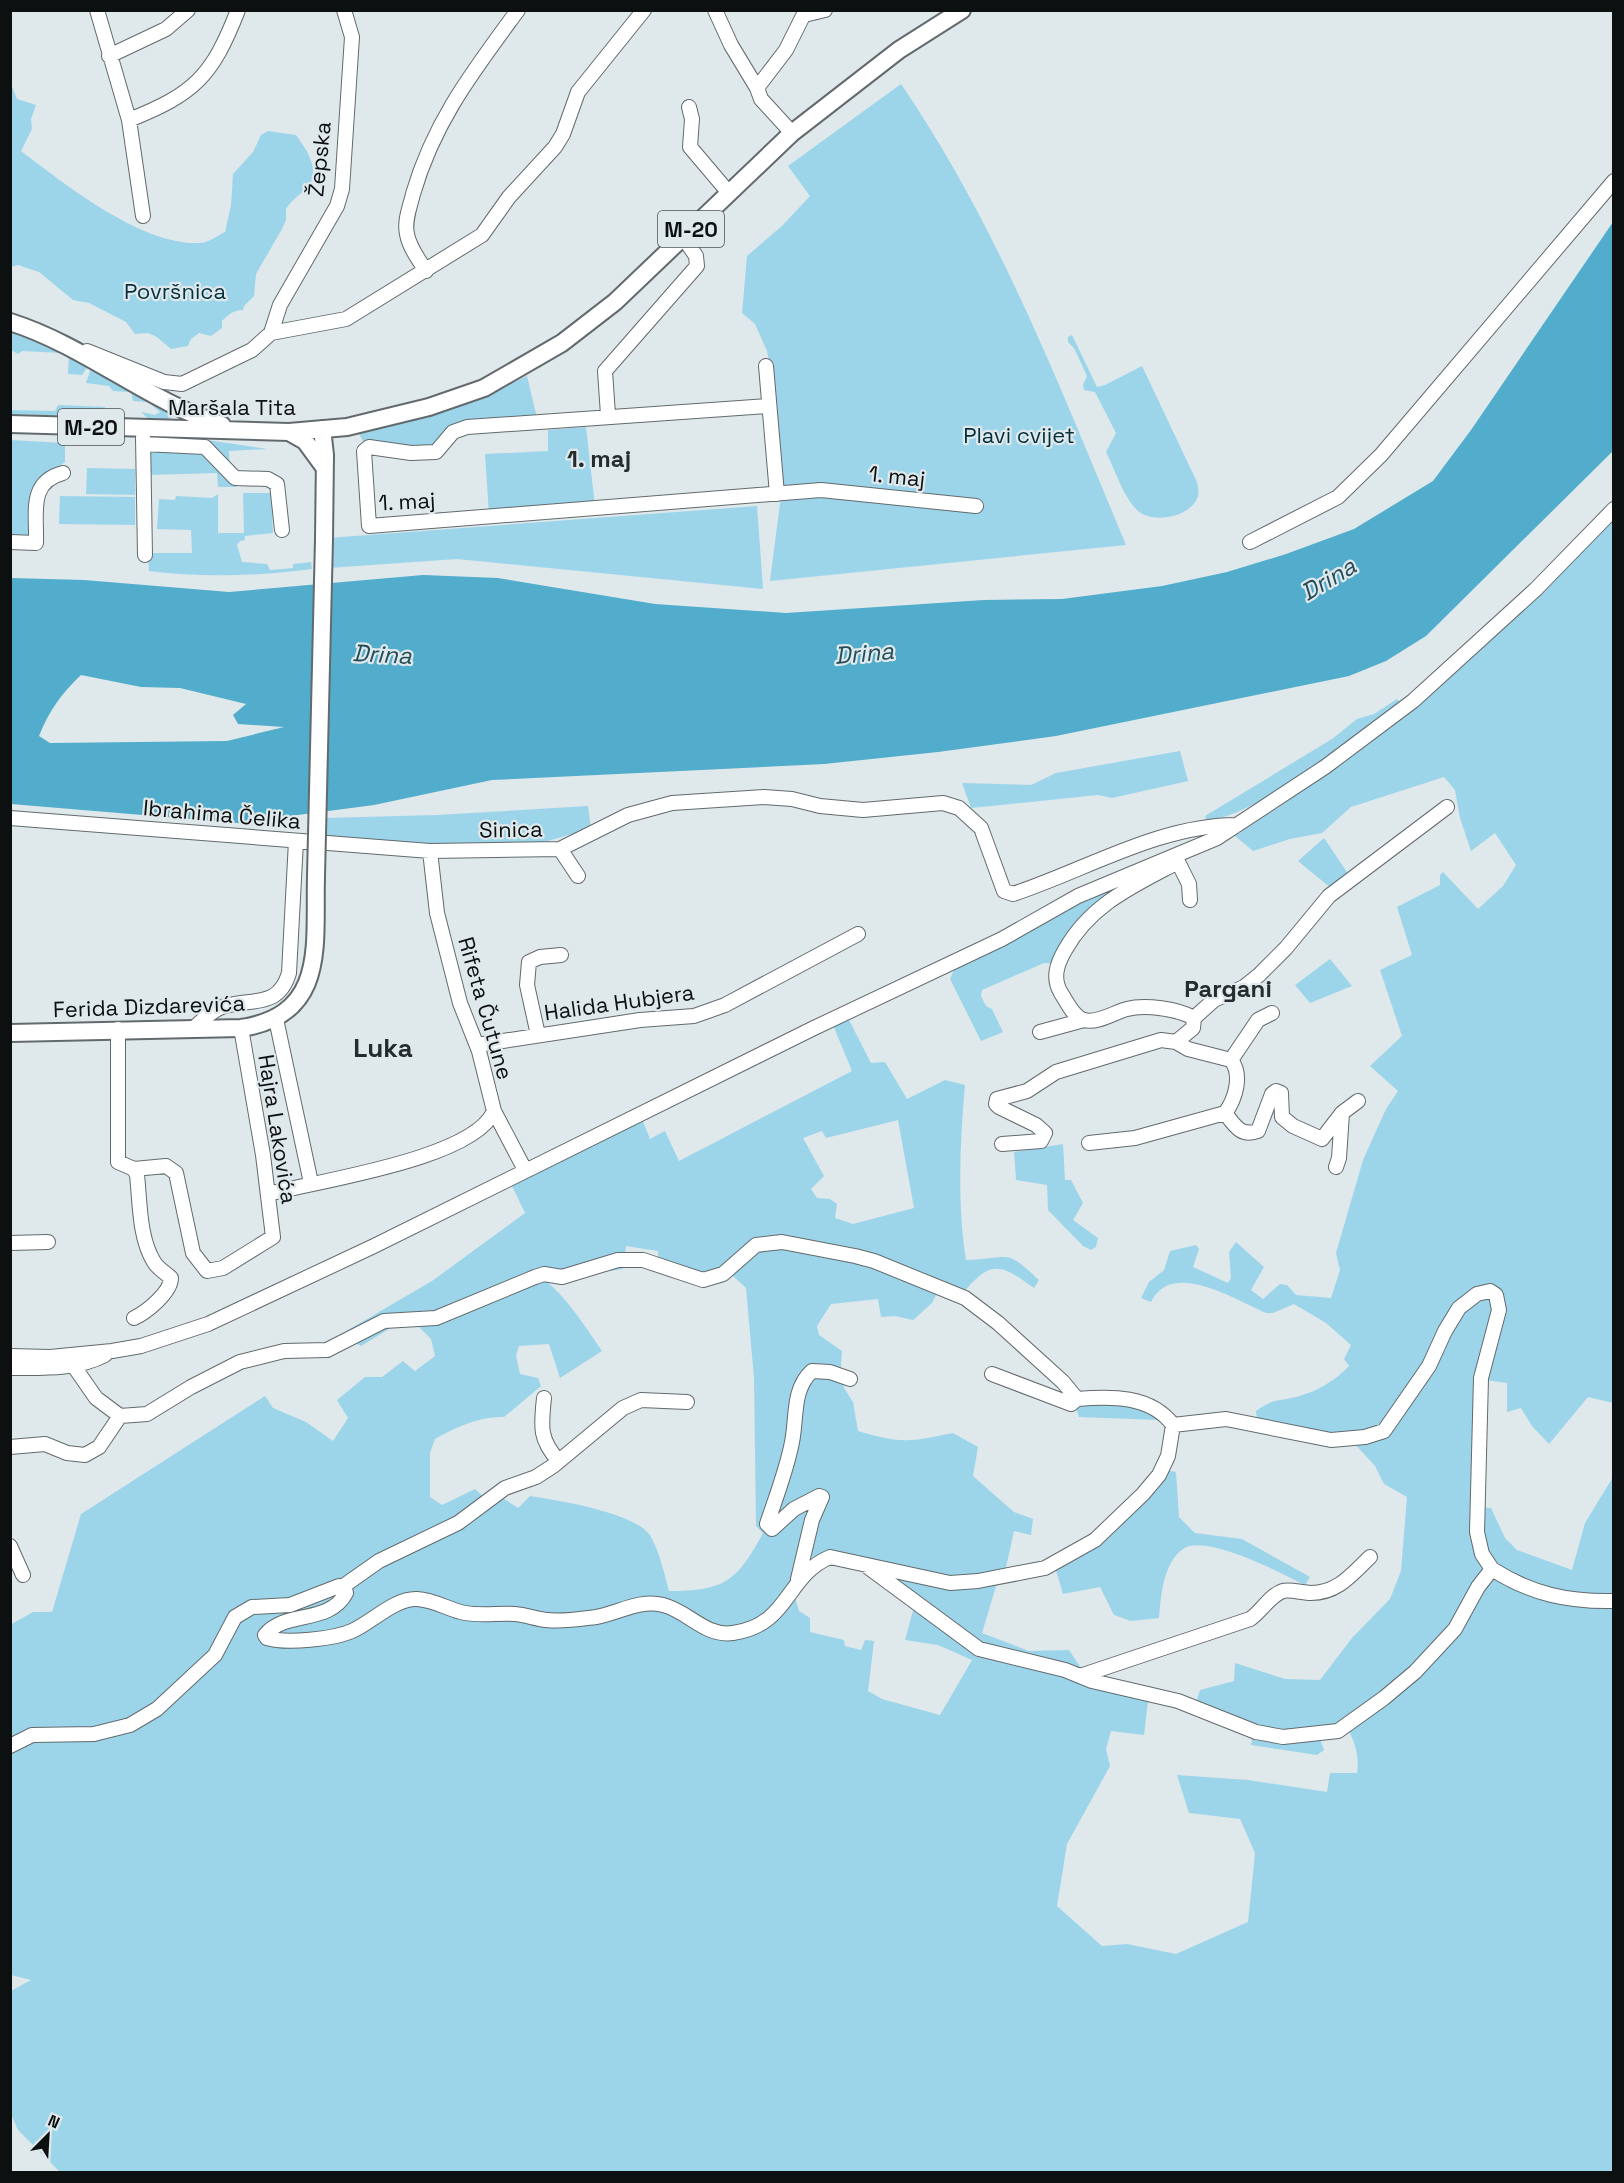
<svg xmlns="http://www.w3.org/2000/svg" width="1624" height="2183" font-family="'Space Grotesk',sans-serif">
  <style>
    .green { fill: #9cd5ea; fill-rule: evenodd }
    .water { fill: #51adcb; fill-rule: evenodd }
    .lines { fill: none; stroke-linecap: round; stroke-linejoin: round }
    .minor-casing { stroke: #626a6d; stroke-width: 16 }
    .major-casing { stroke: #626a6d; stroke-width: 20 }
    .minor { stroke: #fff; stroke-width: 14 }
    .major { stroke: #fff; stroke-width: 16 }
    .major-bridge-casing { stroke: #626a6d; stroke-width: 20; stroke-linecap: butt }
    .major-bridge { stroke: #fff; stroke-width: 16 }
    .labels { text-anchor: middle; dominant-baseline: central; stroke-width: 4.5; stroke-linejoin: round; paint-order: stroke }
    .shield { fill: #dfe8eb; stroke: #4c5152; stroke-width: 1.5 }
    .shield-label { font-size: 21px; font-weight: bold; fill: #0d1011 }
    .street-label { font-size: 22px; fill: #0d1011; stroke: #dfe8eb }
    .park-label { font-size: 22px; fill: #03303c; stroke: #dfe8eb }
    .neighbourhood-label { font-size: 24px; font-weight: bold; fill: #252c2e; stroke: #dfe8eb }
    .water-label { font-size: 24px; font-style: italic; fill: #244d5a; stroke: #dfe8eb }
    .quarter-label { font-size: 26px; font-weight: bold; fill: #252c2e; stroke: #dfe8eb }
  </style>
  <rect width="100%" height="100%" fill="#dfe8eb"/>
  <path class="green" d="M11 84 17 99 36 105 31 119 32 129 21 151C66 185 142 246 200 243 208 243 217 236 225 232L231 205 233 174 253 152 261 135 268 131 296 135C307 150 323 173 305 190 298 196 292 200 286 209V220L282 229 256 274 254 296 244 306 243 310C233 310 228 315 222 321V328L211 336 199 333 191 339 188 346 171 349 157 337 148 333 135 334 126 322 89 303 73 300 39 272 18 265 11 267Z
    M901 84C998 226 1060 387 1126 545L770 581 783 480 774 389 767 351 755 324 742 313 747 256 783 225 810 196 788 166Z
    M10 328 64 353 22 351 18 354 11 350Z
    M1072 335 1097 387 1105 385 1142 366 1197 482C1198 486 1199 492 1198 496 1192 517 1152 525 1137 510 1123 496 1115 470 1106 452L1116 433 1095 392 1084 390 1083 385 1087 376 1074 348 1068 342V337Z
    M69 354 89 365 82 375 68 374Z
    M91 368 166 407 172 417 155 425 141 412 155 415 160 412 148 402 133 401 131 392 113 391 109 386 86 383Z
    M527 376 537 418 463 424 425 450 363 441 358 432C416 416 473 403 527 376Z
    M58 405 105 407 102 417 11 414V410L55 411Z
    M586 427 595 506 489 515 485 454 548 451V430Z
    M145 435 207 440 267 449 229 451 230 473 207 444 145 440Z
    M10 440 65 443V462L37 482 33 536H11Z
    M147 449 202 450 237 487H218L217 473 147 475Z
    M87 468 135 469V495L86 494Z
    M243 493H271L273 533 245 536V540L240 541 237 545 242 562 267 564 270 570 293 568V564L311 562 312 569C258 576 202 578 149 571L148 553H192L191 530 157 529 159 499 175 500 176 496 212 498 218 494V533H244Z
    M60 496 135 497V525L59 524Z
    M757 506 763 589 457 559 329 568 328 538Z
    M1613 518V1403L1588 1397 1549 1444 1532 1426 1521 1408 1507 1412V1383L1478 1379C1472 1419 1467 1469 1481 1507L1491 1508 1505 1538 1517 1550 1572 1570 1585 1523 1613 1477V1597C1572 1597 1541 1589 1503 1572L1500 1578C1540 1596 1569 1605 1613 1606V2172H60L18 2130 11 2114V1991L31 1980 11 1975 10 1625 33 1612H52L81 1514 265 1396 273 1408 306 1422 333 1441 348 1418 337 1400 365 1377H382L403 1361 415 1371 435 1356 431 1339 409 1317 361 1346 354 1342 343 1348 336 1337 432 1281 525 1213 511 1184 642 1119 650 1139 665 1131 679 1161 852 1071 833 1025 848 1018 871 1063 885 1062 907 1099 945 1080 965 1085C960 1142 957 1203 966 1260 1011 1259 1004 1247 1039 1280L1034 1288C1001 1264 991 1259 963 1293L941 1286 932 1303 913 1320 895 1316 881 1317 878 1299 831 1304 817 1326 819 1335 842 1351 841 1366 844 1388 853 1402 858 1431C902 1444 909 1442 953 1433L978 1447 973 1476 1014 1512 1033 1519 1031 1535 1014 1531 1003 1581 997 1583 982 1633 1029 1651 1069 1650 1083 1671 1079 1672 983 1646 864 1559 833 1552 801 1560 789 1591 794 1594 799 1611 810 1618V1632L844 1640 845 1646 861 1650 865 1640 874 1641 868 1691 882 1699 940 1715 972 1660 938 1645 905 1640 914 1607 976 1654 1066 1675 1090 1685 1148 1701 1144 1735 1111 1731 1106 1749 1110 1766 1067 1844 1057 1906 1102 1946 1127 1944 1176 1954 1248 1922 1255 1853 1240 1819 1189 1813 1177 1775 1248 1780 1327 1792 1330 1773H1357C1360 1757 1354 1737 1344 1723 1284 1747 1250 1724 1196 1702L1200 1690 1234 1681 1235 1663 1285 1679 1320 1680 1352 1638 1390 1599 1401 1571 1407 1497 1384 1484 1375 1466 1353 1442 1310 1443 1258 1428 1256 1411C1275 1398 1275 1402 1296 1397 1316 1392 1335 1381 1349 1366L1344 1359 1351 1345 1326 1323 1294 1304 1273 1313H1266C1235 1300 1172 1259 1151 1302L1141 1298 1149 1282 1164 1270 1170 1251 1196 1245 1199 1249 1193 1267 1228 1283 1231 1278 1229 1252 1236 1242 1264 1267 1251 1290 1263 1299 1280 1284 1287 1285 1296 1295 1331 1298 1340 1270 1336 1253 1363 1160 1386 1109 1398 1091 1370 1066 1402 1036 1380 970 1412 955 1397 907 1440 885V875L1443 872 1478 909 1503 886 1516 865 1495 833 1471 851 1460 818 1455 790 1444 777 1351 807 1322 833 1290 839 1253 851 1235 836 1285 803 1416 708 1542 594ZM898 1120 914 1208 853 1224 835 1218 837 1204 830 1199 817 1198 811 1189 824 1176 803 1138 822 1131 826 1138ZM626 1246 658 1251 659 1271C682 1281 709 1291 731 1274L746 1288 754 1378 756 1526 763 1533C737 1581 725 1591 669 1591 664 1573 660 1553 651 1537 639 1513 556 1500 530 1496L518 1508 492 1491 483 1496 475 1489 442 1505 430 1497V1453L435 1439C456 1427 480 1416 504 1417L541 1386 538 1378 520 1374 516 1356 519 1346 549 1344 560 1378 602 1351C584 1325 568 1299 544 1279L548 1270 560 1273 574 1268 597 1273 623 1269Z
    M1397 699 1401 703C1351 740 1266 811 1207 821L1205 816 1332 739 1357 719 1374 714Z
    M1180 751 1188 781 1112 798 1098 795 971 808 962 783 1031 785 1056 773Z
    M588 806 591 829 522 848 432 846 323 839 324 818 437 815Z
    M1324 838 1353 881 1337 893 1298 861Z
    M1185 856 1183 863 1103 910 1060 964 1044 963 982 990 981 996 986 1006 992 1009 1003 1032 981 1041 950 979 954 970 1069 907Z
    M1330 959 1352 986 1310 1003 1295 985Z
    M1063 1144 1065 1180H1071L1083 1203 1073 1220 1098 1238 1096 1247 1091 1250 1083 1246 1048 1210 1047 1185 1016 1180 1014 1152Z
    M1115 1401 1147 1410 1159 1420 1079 1417 1076 1408 1080 1404Z
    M1166 1470 1176 1472 1179 1517 1195 1533 1242 1539 1310 1577 1305 1585C1283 1574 1205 1533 1183 1549 1163 1563 1161 1596 1159 1618L1131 1621 1114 1615 1100 1587 1063 1594 1055 1567Z
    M1253 1734 1320 1739 1324 1750 1317 1755 1251 1745Z"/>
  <path class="water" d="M1613 222V451L1426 636 1386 661 1349 676 1056 736 938 752 824 764 492 780 374 805 275 818 274 826 11 804V578L84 580 229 592 423 575 498 578 655 604 786 613 984 600 1062 599 1162 586 1227 572 1286 554 1354 529 1433 481 1471 430ZM81 675 141 687 180 688 246 704 233 715 238 724 284 727 227 741 50 743 39 736C49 711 61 694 81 675Z"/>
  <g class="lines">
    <g class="minor-casing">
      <path id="minor" d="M97 10 129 120 143 216
        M715 10 731 45 757 88
        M804 15 825 10
        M109 56 166 29 188 10
        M689 107 692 119 690 147 729 193
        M129 120C194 94 212 77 238 10
        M792 133 761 99 757 88 786 50 806 10
        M426 271C419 260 409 247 407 234 404 221 410 207 413 194 434 121 474 70 518 10
        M271 333 346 319 482 235 509 197 555 147 563 134 578 92 644 10
        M87 351 164 382 182 384 252 350 271 333 280 305 337 206 342 189 352 37 344 10
        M766 366 777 494
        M769 406 467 427 453 432 436 452 411 453 369 447 364 451 369 526 821 490 976 506
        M608 415 605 371 697 266 696 256 683 237
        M143 437 145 555
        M143 444 205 447 235 478 268 479 277 484 282 530
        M10 542 36 543C37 513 28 482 63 473
        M1250 542 1338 497 1381 455 1614 181
        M10 818 430 851 560 849 578 876
        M560 849 628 815 672 803 764 797 792 799 820 806 863 810 943 803 959 808 981 828 1004 891 1013 894C1086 870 1159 825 1237 825
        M430 851 437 913 460 1003 479 1051 494 1111 525 1170
        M1178 862 1189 884 1190 900
        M1194 1018 1214 1000 1244 987 1259 975 1286 948 1329 896 1447 807
        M276 1019 311 1183
        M195 1027C204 1019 211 1011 222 1007 250 997 278 1010 289 973L296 841
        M118 1029V1162L134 1169 137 1175C140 1202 139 1238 154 1262 158 1269 166 1273 171 1278 171 1292 147 1312 134 1318
        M1040 1032 1084 1020
        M538 1035 527 985 529 962 540 957 561 955
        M1176 1042 1193 1028 1194 1018C1178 1009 1145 1004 1127 1009 1115 1012 1097 1024 1084 1020 1073 1017 1067 1002 1061 993 1052 978 1057 964 1065 950 1091 904 1133 886 1178 862
        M477 1045 640 1020 694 1016 725 1005 858 934
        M1231 1060 1258 1020 1272 1013
        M1089 1143 1135 1138 1225 1113
        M1002 1144 1041 1141 1045 1133 1036 1125 999 1107 996 1104 997 1099 1027 1091 1056 1072 1161 1040 1176 1042 1188 1049 1231 1060C1243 1075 1235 1100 1225 1113 1235 1126 1241 1137 1258 1131L1272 1094 1276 1091 1281 1093 1282 1117 1293 1126 1322 1139 1342 1113 1358 1101
        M1336 1167 1339 1158 1342 1113
        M134 1169 166 1166 176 1173 193 1253 207 1271 223 1268 273 1237 263 1155 241 1028
        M268 1194C317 1181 474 1159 494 1111
        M10 1243 48 1242
        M10 1356 50 1357 112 1351 141 1346 208 1324 374 1246 814 1028 1002 939 1078 896 1217 838 1325 767 1413 701 1536 589 1614 509
        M10 1368C43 1368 76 1370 105 1355
        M992 1374 1071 1404 1077 1399
        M544 1398C541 1426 539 1440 559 1461
        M1173 1425 1226 1419 1331 1440 1365 1437 1384 1431 1429 1366 1445 1331 1459 1308 1477 1294 1490 1291 1496 1295 1499 1310 1481 1378 1477 1532 1482 1554 1492 1569
        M10 1447 45 1444 67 1453 85 1455 99 1447 120 1416
        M10 1546 23 1575
        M868 1567 979 1649 1065 1670 1092 1681 1178 1701 1256 1732 1283 1737 1338 1731 1384 1698 1415 1672 1455 1629 1478 1587 1492 1569C1531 1594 1568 1602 1614 1601
        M798 1579 812 1520 822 1497 819 1496 794 1509 772 1529 767 1524C776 1497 787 1469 792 1442 797 1418 792 1389 812 1371L830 1372 850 1379
        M342 1587 379 1561 458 1523 505 1488 536 1477 553 1466 623 1408 641 1400 687 1402
        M1080 1676 1250 1619C1261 1612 1270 1595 1283 1591 1290 1589 1303 1593 1311 1593 1338 1593 1352 1574 1370 1557
        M10 1746 32 1735 94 1734 130 1725 157 1709 215 1655 235 1617 252 1607 290 1605 339 1586 345 1589 346 1593C329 1625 285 1610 265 1635L267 1638C286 1644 334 1639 352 1631 372 1622 395 1598 417 1599 435 1600 449 1610 465 1613 482 1616 498 1613 515 1614 526 1615 536 1619 546 1620 563 1622 580 1619 596 1617 619 1613 639 1599 663 1605 688 1611 705 1637 733 1633 790 1625 785 1576 830 1557L950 1583 978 1581 1045 1568 1095 1540 1143 1494 1159 1475 1168 1456 1173 1425C1151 1395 1110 1396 1077 1399L1063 1382 998 1323 965 1298 874 1261 855 1256 782 1242 756 1245 723 1274 703 1280 643 1260H618L562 1277 544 1274 535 1277 436 1318 384 1321 327 1350 284 1351 240 1362 191 1387 147 1414 120 1416 96 1398 73 1365"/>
    </g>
    <g class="major-casing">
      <path id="major" d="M10 322C86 346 147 401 222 425
        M10 424 289 432 347 427 429 407 484 388 562 343 615 302 792 133 899 50 962 10
        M322 429 325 455 324 539
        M289 432 305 441 324 467
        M10 1033 241 1028C328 1015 314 944 316 876"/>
    </g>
    <use href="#minor" class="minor"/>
    <use href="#major" class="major"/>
    <g class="major-bridge-casing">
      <path id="major-bridge" d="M316 876 324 539"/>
    </g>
    <use href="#major-bridge" class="major-bridge"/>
  </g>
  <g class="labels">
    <g class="shield">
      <rect x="658" y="211" width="66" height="36" rx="4.5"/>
      <rect x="58" y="409" width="66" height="36" rx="4.5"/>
    </g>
    <g class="shield-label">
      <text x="691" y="229">M-20</text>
      <text x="91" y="427">M-20</text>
    </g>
    <g class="street-label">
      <text transform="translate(319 159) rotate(-84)">Žepska</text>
      <text x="232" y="407">Maršala Tita</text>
      <text transform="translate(897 476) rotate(6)">1. maj</text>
      <text transform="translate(407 501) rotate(-3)">1. maj</text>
      <text transform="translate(222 814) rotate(5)">Ibrahima Čelika</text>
      <text transform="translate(511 829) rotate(-1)">Sinica</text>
      <text transform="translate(619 1002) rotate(-8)">Halida Hubjera</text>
      <text transform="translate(149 1006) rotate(-2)">Ferida Dizdarevića</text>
      <text transform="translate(486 1008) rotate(74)">Rifeta Čutune</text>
      <text transform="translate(278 1129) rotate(81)">Hajra Lakovića</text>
    </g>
    <g class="park-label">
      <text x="175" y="291">Površnica</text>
      <text x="1019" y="435">Plavi cvijet</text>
    </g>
    <g class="neighbourhood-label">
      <text x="599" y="458">1. maj</text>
      <text x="1228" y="988">Pargani</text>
    </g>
    <g class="water-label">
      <text transform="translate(1328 579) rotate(-31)">Drina</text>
      <text transform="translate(864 653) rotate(-5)">Drina</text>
      <text transform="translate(382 654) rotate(3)">Drina</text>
    </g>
    <g class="quarter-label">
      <text x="383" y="1048">Luka</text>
    </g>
  </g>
  <rect width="1624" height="2183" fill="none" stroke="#0d1011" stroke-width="24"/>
  <g transform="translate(48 2135) rotate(24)" stroke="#dfe8eb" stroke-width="4.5" paint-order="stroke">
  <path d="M0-4.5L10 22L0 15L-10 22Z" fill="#0d1011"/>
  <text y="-9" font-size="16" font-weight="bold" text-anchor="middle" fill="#0d1011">N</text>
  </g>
</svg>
